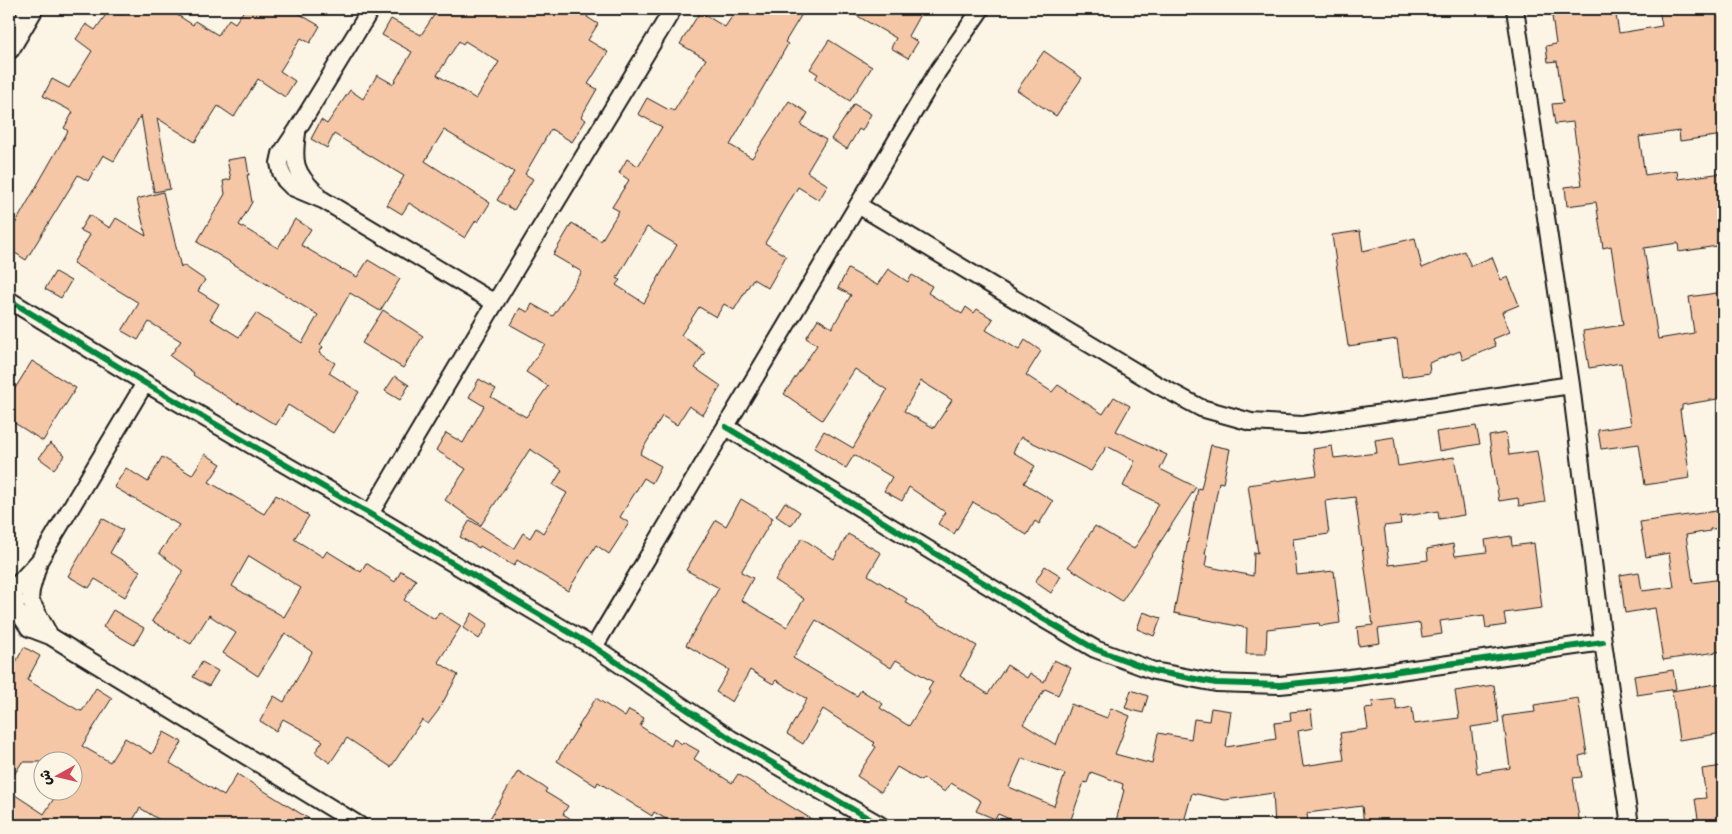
<svg xmlns="http://www.w3.org/2000/svg" width="1732" height="834" font-family="'Balsamiq Sans','Playpen Sans Arabic',sans-serif">
  <style>
    .building { fill: #f6c7a6; stroke: #1c1c1c; fill-rule: evenodd }
    .lines { fill: none; stroke-linecap: round; stroke-linejoin: round }
    .minor-casing { stroke: #1c1c1c; stroke-width: 20 }
    .tertiary-casing { stroke: #1c1c1c; stroke-width: 25 }
    .minor { stroke: #fcf5e5; stroke-width: 16 }
    .tertiary { stroke: #fcf5e5; stroke-width: 21 }
    .cycleway-casing { stroke: #fcf5e5; stroke-width: 9 }
    .cycleway { stroke: #00873e; stroke-width: 6 }
  </style>
  <rect width="100%" height="100%" fill="#fcf5e5"/>
  <filter id="ink" filterUnits="userSpaceOnUse"><feTurbulence type="fractalNoise" baseFrequency=".02" numOctaves="2"/><feDisplacementMap in="SourceGraphic" scale="10" xChannelSelector="R" yChannelSelector="G"/><feConvolveMatrix kernelMatrix="1 2 1 2 8 2 1 2 1" color-interpolation-filters="sRGB"/></filter>
  <g filter="url(#ink)">
    <path class="building" d="M110 9 122 15 126 9H168L193 25 195 21 218 35 229 19 235 23 245 9H291L320 26 310 43 301 38 280 71 295 81 285 97 258 79 234 117 218 106 195 142 157 118 170 189 154 192 141 115 114 161 103 155 88 181 78 175 26 260 9 249V220L15 224 68 131 64 128 73 112 43 96 52 79 69 88 92 51 76 39 86 24 95 30Z
      M438 9H592L587 17 598 24 588 40 608 52 588 84 597 89 581 117 586 120 572 142 551 129 525 174 533 179 514 210 497 200 514 172 444 130 425 161 490 203 478 222 476 220 465 238 409 203 402 214 387 205 404 176 334 134 327 148 311 139 321 120 327 124 350 90 363 99 377 75 393 84 412 52 382 35 391 19 421 35ZM459 41 463 44 465 41 499 62 476 99 437 75Z
      M737 9H805L785 42 788 44 730 145 752 158 789 101 808 113 801 125 826 140 807 172 828 185 819 200 798 187 765 243 786 256 768 288 753 279 734 310 724 304 716 317 699 307 681 335 705 352 695 368 721 386 703 415 689 406 677 425 662 416 640 454 661 466 652 483 644 478 620 517 629 523 609 554 596 545 568 591 517 560 514 566 480 546 479 548 460 537 470 520 514 548 523 533 530 538 536 528 543 533 567 493 553 485 562 470 530 449 481 525 445 500 466 469 436 450 446 433 463 443 484 406 469 397 479 379 496 389 491 397 526 417 548 386 526 372 545 344 511 325 520 308 528 312 532 304 553 316 582 272 553 255 572 223 601 241 619 211 612 207 629 180 619 173 627 159 638 166 662 127 638 114 647 98 669 110 670 109 674 111 706 59 680 44 700 12 725 27ZM647 227 677 245 644 303 616 285 620 280 617 278Z
      M845 9H923L908 36 918 42 908 58 891 48 896 38Z
      M1563 9H1615L1619 33 1662 26 1659 9H1723V49H1720L1723 69V135L1680 141 1679 131 1639 137 1645 175 1677 170 1678 179 1723 173V245L1679 252 1678 243 1644 248 1658 339 1694 333 1689 297 1723 292V398L1682 405V409L1680 410 1690 478 1645 485 1639 444 1601 449 1598 430 1631 425 1621 363 1589 368 1583 331 1623 325 1611 246 1603 248 1596 202 1567 206 1565 187 1582 185 1573 122 1555 124 1552 104 1563 103 1557 61 1548 62 1546 46 1556 44 1552 16 1564 14Z
      M829 40 872 67 850 101 815 79 818 74 810 69Z
      M1044 51 1082 78 1056 116 1017 90Z
      M854 104 871 114 862 131 859 129 847 149 831 139Z
      M246 157 249 175H247L252 202 239 225 278 248 295 219 311 229 301 245 343 270V269L357 277 368 260 400 279 380 311 350 293 320 345 323 347 319 353 335 363 329 373 359 392 333 433 288 405 276 425 239 403 238 404 193 375 194 373 170 356 181 341 149 322 138 340 122 331 139 303 73 263 90 235 80 230 89 215 110 228 116 218 146 236 137 199 163 192 181 268 183 265 205 280 198 291 219 304 210 319 239 337 256 313 302 343 318 315 197 242 225 194 223 181 231 179 227 160Z
      M1360 231 1363 251 1415 238 1422 268 1464 251 1471 266 1492 257 1501 280 1508 277 1519 305 1502 312 1510 332 1493 339 1496 346 1463 360 1460 351 1429 363 1430 373 1402 377 1397 339 1348 346 1332 235Z
      M848 269 877 285 888 269 908 282 912 275 932 286 928 293 962 314 966 307 974 313 977 309 993 319 986 330 1019 350 1025 340 1041 351 1026 375 1052 392 1058 385 1103 414 1114 397 1130 406 1116 431 1167 455 1160 469 1196 487 1122 601 1068 567 1095 526 1134 549 1149 525 1148 524 1158 503 1123 486 1135 461 1107 446 1091 471 1021 437 1013 452 1035 466 1024 483 1053 501 1039 524 1035 521 1027 535 973 502 954 534 938 524 945 512 909 487 902 501 884 491 892 477 854 455 846 468 814 448 824 431 853 448 887 390 855 369 822 420 784 394 817 345 806 338 818 319 832 328 851 295 838 288ZM921 381 952 400 934 428 904 411Z
      M55 272 71 281 61 298 45 289Z
      M383 310 423 336 403 368 362 343Z
      M32 361 76 388 43 441 13 422 15 418 9 414V398Z
      M395 376 409 385 400 400 385 391Z
      M1476 426 1480 444 1439 451 1436 432Z
      M1506 433 1509 455 1537 451 1545 502 1519 506 1518 498 1499 501 1489 436Z
      M1394 437 1398 466 1454 457 1464 515 1439 519 1438 511 1400 517 1401 524 1384 526 1389 565 1428 560 1427 549 1453 544 1455 556 1487 552 1485 540 1511 536 1512 546 1534 543 1542 608 1504 613 1506 625 1486 628 1484 615 1440 621 1442 634 1422 637 1420 623 1378 629 1380 643 1359 646 1357 627 1373 625 1355 497 1325 501 1329 534 1293 539 1297 575 1334 571 1340 623 1320 626 1319 623 1267 629 1266 654H1246L1247 628 1174 613 1198 488 1201 489 1211 445 1230 449 1223 483 1219 482 1205 554 1207 555 1205 566 1253 576 1254 552 1258 553 1248 485 1317 475 1313 449 1332 446 1334 458 1377 453 1375 440Z
      M50 443 65 455 54 469 39 458Z
      M205 454 221 464 209 482 264 514 276 495 309 516 294 539 323 557 327 551 361 572 366 563 395 582 401 571 416 580 404 600 435 619 439 612 461 626 438 662 458 675 438 711 428 724 422 720 391 767 347 738 330 763 315 752 323 741 283 719 276 731 260 721 274 696 284 702 312 652 285 633 258 676 223 653 236 633 209 615 191 644 152 621 183 571 159 553 179 525 114 487 126 468 148 482 162 457 192 475ZM249 556 301 588 284 617 232 586Z
      M741 499 773 518 741 572 753 578 741 600 787 627 804 599 775 580 802 538 834 559 848 534 881 553 868 575 907 599 905 602 977 646 960 676 988 694 1007 665 1027 678 1030 673 1044 682 1054 660 1071 668 1058 695 1045 689 1023 724 1056 745 1071 704 1107 718 1111 708 1130 716 1115 754 1152 764 1158 733 1191 739 1194 719 1209 721 1211 708 1231 711 1226 747 1276 739 1274 723 1291 721 1290 712 1311 710 1313 728 1298 731 1303 766 1344 760 1340 733 1368 729 1365 709 1373 708 1372 702 1395 699 1397 710 1412 707 1414 724 1459 718 1455 691 1494 685 1499 723 1471 727 1477 773 1510 768 1503 716 1535 712 1534 705 1578 698 1587 754 1579 756 1582 777 1573 778 1580 825H1364L1362 806 1307 813 1308 825H1275L1273 793 1225 800 1192 793 1183 825H1115L1124 790 1122 789 1123 784 1091 772 1087 783 1084 782 1069 825H1023L998 814 995 819 976 811 981 801 951 783 945 792 923 778 921 781 897 767 881 792 857 776 876 747 873 745 875 743 823 709 803 744 787 734 807 699 776 680 773 684 750 670 732 702 716 692 729 670 686 645 719 588 686 570 716 520 726 526ZM816 620 891 668 896 660 933 682 928 690 930 692 909 726 880 708 883 704 861 690 857 696 793 658ZM1022 758 1065 774 1054 806 1009 787Z
      M785 502 800 512 791 526 776 516Z
      M1723 510V528L1710 529V531L1686 535 1693 583 1722 579 1723 597 1717 598 1723 651 1663 660 1655 608 1625 613 1620 575 1639 572 1642 591 1674 587 1669 553 1646 557 1640 522Z
      M102 518 123 530 110 553 140 571 125 597 95 579 89 588 68 576Z
      M1045 566 1061 576 1051 593 1035 582Z
      M113 610 144 628 134 645 103 627Z
      M1143 612 1161 618 1154 636 1137 629Z
      M472 613 488 624 479 639 463 628Z
      M24 647 40 656 27 680 78 710 82 711 96 688 112 698 82 746 110 762 125 738 152 754 164 732 182 742 170 763 224 796 237 774 319 825H168L140 808 130 825H9V791L44 814 58 792H72V767L76 762H22L9 783V670L11 671Z
      M202 662 218 671 209 686 193 677Z
      M1673 670 1676 689 1637 695 1634 676Z
      M1723 683V733L1679 740 1672 691Z
      M1131 690 1148 696 1143 713 1125 708Z
      M596 698 625 717 629 710 644 718 640 726 671 746 674 739 682 744 683 742 699 751 694 759 732 783 738 774 821 825H676L654 812 652 816 598 782 596 786 557 761Z
      M1723 766V825H1699L1695 799 1706 798 1702 769Z
      M518 771 547 789 545 792 568 806 563 814 581 825H486Z"/>
    <g class="lines">
      <g class="minor-casing">
        <path id="minor" d="M371 9 297 130 281 154 279 163 281 172 285 180 292 187 323 200 495 303
          M1515 9 1571 385 1603 642 1630 825
          M297 133C293 162 294 172 316 193
          M858 205 1156 384 1201 408 1251 422 1302 425 1571 385
          M9 300 145 383 370 514 594 647 731 739 880 825
          M145 383 39 561 16 586 14 596 16 609 29 628 50 636 359 825
          M726 427 1040 617 1095 649 1154 671 1216 683 1280 685 1350 678 1603 642
          M370 514 495 303 673 9
          M38 565 31 590 30 600 50 636
          M594 647 938 71 981 9"/>
      </g>
      <g class="tertiary-casing">
        <path id="tertiary" d="M9 48 32 9"/>
      </g>
      <use href="#minor" class="minor"/>
      <use href="#tertiary" class="tertiary"/>
      <g class="cycleway-casing">
        <path id="cycleway" d="M9 300 145 383 370 514 594 647 731 739 880 825
          M726 427 1040 617 1095 649 1154 671 1216 683 1280 685 1350 678 1603 642"/>
      </g>
      <use href="#cycleway" class="cycleway"/>
    </g>
  </g>
  <rect width="1732" height="834" fill="none" stroke="#fcf5e5" stroke-width="30"/>
  <rect x="15" y="15" width="1702" height="804" fill="none" stroke="#1c1c1c" stroke-width="2" filter="url(#ink)"/>
  <g transform="translate(58 776) rotate(262)"><circle r="24" fill="#fcf5e5" stroke="#a29e95"/>
  <path d="M0-4L9 19L0 12L-9 19Z" fill="#d1495b"/>
  <text y="-8" font-size="14" font-weight="bold" text-anchor="middle" fill="#1c1c1c">ش</text>
  </g>
</svg>
